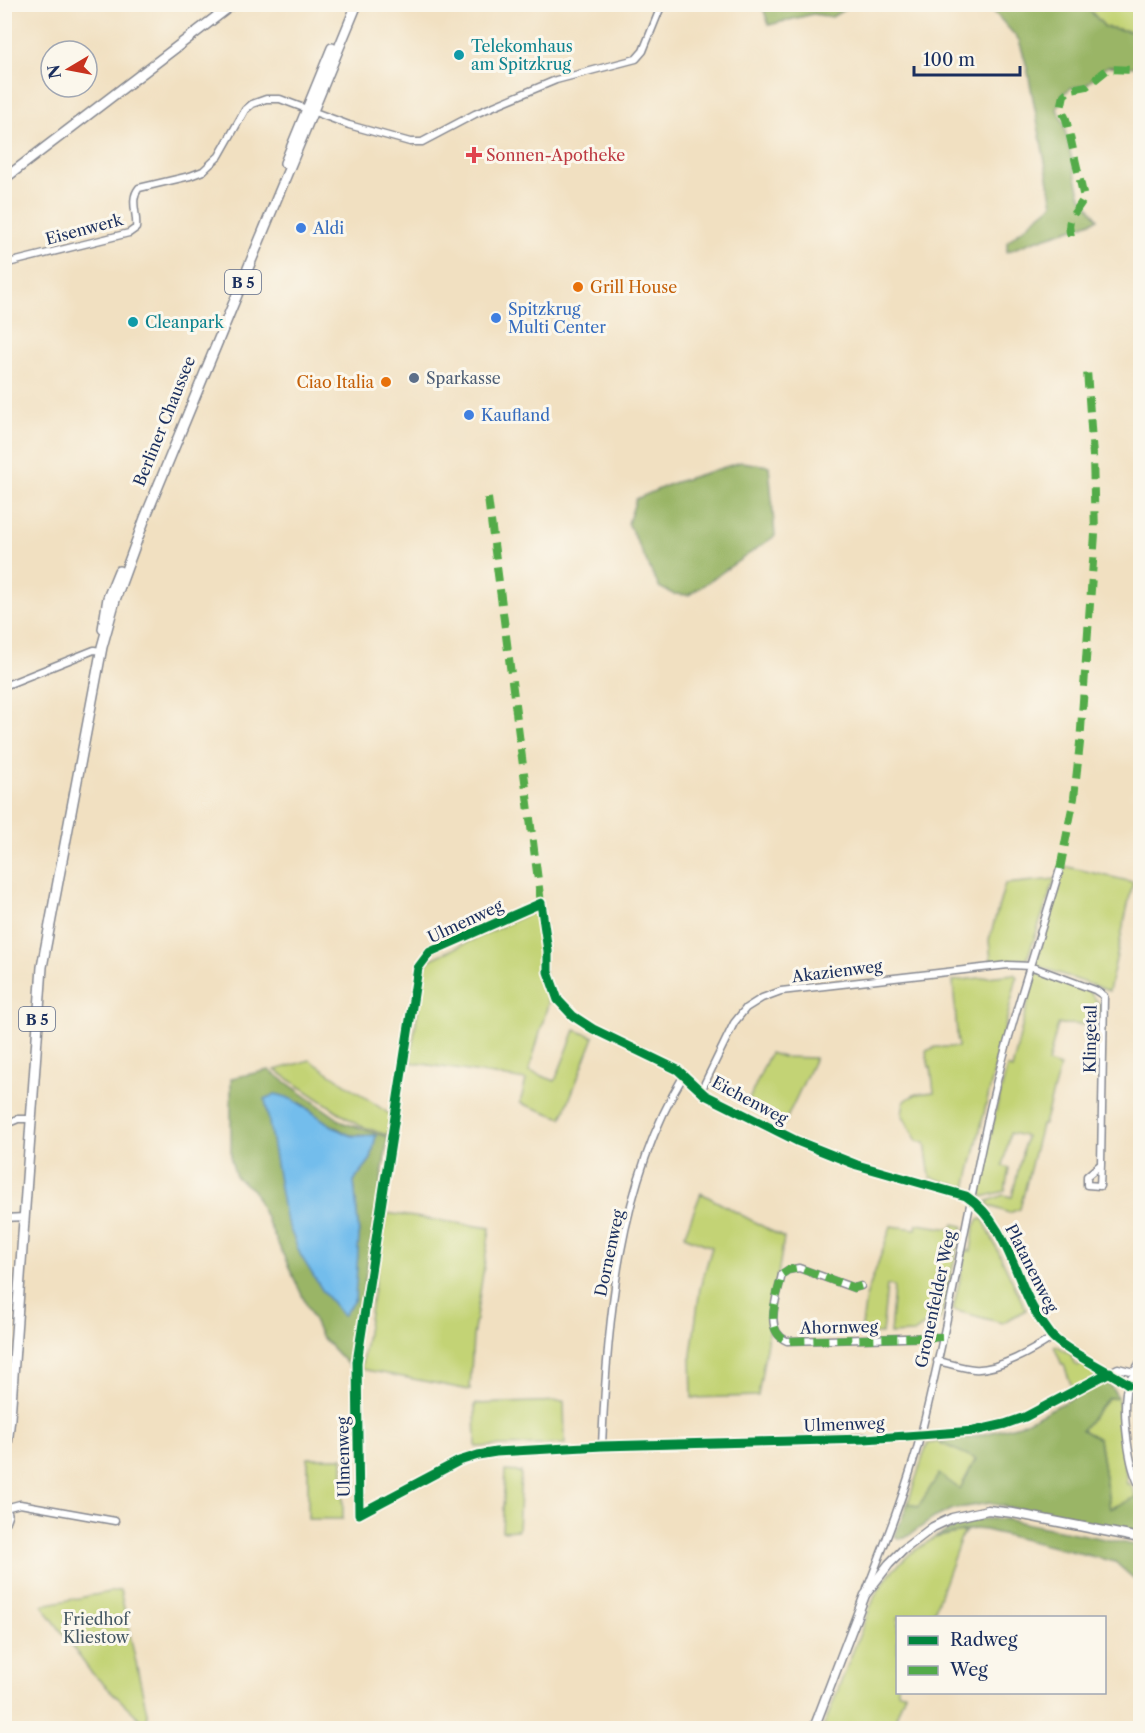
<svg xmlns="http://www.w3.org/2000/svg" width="1145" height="1733" font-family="'Libre Caslon Text',serif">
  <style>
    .green { fill: #c3d375; stroke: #6f816a; stroke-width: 1.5 }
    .forest { fill: #9ab566; stroke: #5a7262; stroke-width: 1.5; fill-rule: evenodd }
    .water { fill: #73bdec; stroke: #4776a5; stroke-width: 1.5 }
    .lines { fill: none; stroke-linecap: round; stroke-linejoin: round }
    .street-casing { stroke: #868890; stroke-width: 9 }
    .secondary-casing { stroke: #868890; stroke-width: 11 }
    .primary-casing { stroke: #868890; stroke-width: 12 }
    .street { stroke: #fff; stroke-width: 6 }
    .secondary { stroke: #fff; stroke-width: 8 }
    .primary { stroke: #fff; stroke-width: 9 }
    .quiet { stroke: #52ab49; stroke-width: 8; stroke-dasharray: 15 8; stroke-linecap: butt }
    .cycleway-casing { stroke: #fbf7ec; stroke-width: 13 }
    .cycleway { stroke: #00873e; stroke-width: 9 }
    .culture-dot { fill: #0f9aa8; stroke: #fbf7ec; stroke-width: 2 }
    .health-dot { fill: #e0444e; stroke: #fbf7ec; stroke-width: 2 }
    .shop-dot { fill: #3f7fe0; stroke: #fbf7ec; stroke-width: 2 }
    .food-dot { fill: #e8710a; stroke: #fbf7ec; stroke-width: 2 }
    .service-dot { fill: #5c6f8a; stroke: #fbf7ec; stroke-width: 2 }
    .labels { text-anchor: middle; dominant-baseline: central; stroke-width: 6; stroke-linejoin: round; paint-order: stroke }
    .shield { fill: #fbf7ec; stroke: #5e6b89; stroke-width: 1.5 }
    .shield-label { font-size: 15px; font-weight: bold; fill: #1b2f5e }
    .culture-label { font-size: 16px; fill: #0d838f; stroke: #fbf7ec; text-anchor: start }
    .health-label { font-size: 16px; fill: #be3a42; stroke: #fbf7ec; text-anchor: start }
    .shop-label { font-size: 16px; fill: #366cbe; stroke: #fbf7ec; text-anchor: start }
    .street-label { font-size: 16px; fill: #1b2f5e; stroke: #fbf7ec }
    .food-label { font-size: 16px; fill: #c56008; stroke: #fbf7ec; text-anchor: start }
    .service-label { font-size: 16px; fill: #4e5e75; stroke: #fbf7ec; text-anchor: start }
    .park-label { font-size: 16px; fill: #455864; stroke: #fbf7ec }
  </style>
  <rect width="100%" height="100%" fill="#fbf7ec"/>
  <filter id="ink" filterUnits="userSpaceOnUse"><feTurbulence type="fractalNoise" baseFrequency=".0167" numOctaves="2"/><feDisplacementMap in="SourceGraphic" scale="12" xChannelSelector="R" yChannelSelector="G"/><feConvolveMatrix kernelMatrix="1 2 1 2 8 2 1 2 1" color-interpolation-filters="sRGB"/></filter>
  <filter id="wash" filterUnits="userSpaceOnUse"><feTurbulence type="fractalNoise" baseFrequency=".008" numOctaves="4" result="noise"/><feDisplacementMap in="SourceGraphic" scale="24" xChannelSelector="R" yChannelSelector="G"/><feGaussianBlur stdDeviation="1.35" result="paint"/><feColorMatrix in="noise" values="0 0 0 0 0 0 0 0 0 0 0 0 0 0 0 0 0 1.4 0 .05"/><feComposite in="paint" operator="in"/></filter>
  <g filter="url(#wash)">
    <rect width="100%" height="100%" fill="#f1e0c1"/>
    <path class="green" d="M1085 5H1140V33L1105 27Z
      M1064 866 1133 882 1109 991 1035 965Z
      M1055 879 1027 959 991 961 989 940 1005 884Z
      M537 910 548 1004 529 1071 555 1081 575 1030 594 1037 562 1118 520 1103 526 1080 410 1062 424 968 429 960Z
      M1035 972 1089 991 1100 1005 1099 1025 1058 1024 1048 1063 1060 1067 1044 1124 1041 1125 1020 1209 1009 1213 990 1206 986 1202 1003 1195 1012 1197 1026 1136 1010 1133 1003 1166 1009 1168 1005 1191 983 1197 980 1194 995 1114 1007 1067 1012 1069Z
      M1014 974 1017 977 966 1188 930 1177 925 1143 917 1141 902 1114 904 1101 916 1094 934 1092 931 1067H929L926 1051 936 1047H958L953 981Z
      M770 1053 783 1057 815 1058 784 1124 746 1106Z
      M310 1060 391 1115 387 1135 358 1125 275 1070Z
      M701 1193 784 1238 758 1396 692 1398 691 1355 700 1288 712 1247 684 1236Z
      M386 1213 490 1228 473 1337 470 1390 361 1369Z
      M983 1219 1026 1310 1002 1323 953 1310 966 1250 971 1251 974 1228 978 1220Z
      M917 1224 952 1229 954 1224 963 1226 940 1319 928 1323 914 1333 890 1334 894 1286 887 1285 882 1334 861 1333 866 1297 891 1226 916 1229Z
      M1056 1345 1071 1355 1074 1364 1078 1366 1084 1363 1101 1375 1073 1390 1064 1365H1062L1054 1346Z
      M1140 1379V1475L1137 1463 1131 1402 1133 1393Z
      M1118 1397 1127 1484H1130L1136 1497 1110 1509 1099 1439 1082 1430 1108 1398Z
      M564 1401 565 1444 476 1447 475 1404Z
      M938 1442 976 1458 960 1489 918 1507 908 1503 927 1444Z
      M308 1458H343V1519H308Z
      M505 1471 521 1472 518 1530 502 1531Z
      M966 1531 960 1540 932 1617 898 1618V1692L905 1693 892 1728H823L875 1595 890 1573 911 1553 934 1538Z
      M120 1590 148 1717 143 1722 90 1671 42 1605Z"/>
    <path class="forest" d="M762 5H780L784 10 806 5H852L832 17 813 14 769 25Z
      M988 5H1085L1105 27 1140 33V67L1108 66 1102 70 1086 85 1071 88 1063 94 1057 109 1063 122 1080 194 1098 219C1068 232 1036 238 1007 252V242L1053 204 1027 67 1019 40Z
      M741 462 769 466 775 536 689 595 673 594 659 587 628 523 636 499 673 483Z
      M269 1070 344 1123 388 1137 351 1368 321 1336 253 1190 236 1177 231 1160V1078ZM300 1102 321 1119 349 1135 375 1136 371 1159 354 1181 359 1236Z
      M1102 1383 1109 1384 1118 1397 1108 1398 1082 1430 1099 1439 1110 1509 1136 1497 1140 1502V1534L989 1503 953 1509 934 1518 905 1538 899 1539 895 1536 908 1503 918 1507 939 1474 960 1489 976 1459 938 1442 973 1437 1020 1425Z
      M982 1519H1004L1140 1546V1584L1115 1562 985 1530 974 1529 934 1538 965 1522Z"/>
    <path class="water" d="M275 1094C304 1099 320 1123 347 1134 354 1138 367 1135 376 1135L371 1159 354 1181 359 1236 355 1299 343 1316 324 1293 301 1256 285 1217 265 1099Z"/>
  </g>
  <g filter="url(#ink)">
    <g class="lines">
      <g class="street-casing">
        <path id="street" d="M4 264 129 233 136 228C138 214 129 200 139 188L190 176 203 171 219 156 245 110 252 104 266 99H280L349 125 410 142H422L475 114 556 80 636 59 643 51 662 4
          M4 686 94 650 101 651
          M701 1091 734 1023 746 1008 762 998 781 991 1008 965 1030 966 1095 990 1104 996 1101 1164 1087 1176V1185L1100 1186 1101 1164
          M4 1125 18 1119H31
          M4 1218 25 1217
          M861 1286 854 1288 799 1268 788 1270 782 1274C778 1295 762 1330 787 1341L942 1337
          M937 1361C949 1363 962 1368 974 1369 997 1371 1034 1350 1053 1337
          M1140 1362C1135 1371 1127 1381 1126 1392 1123 1415 1128 1467 1140 1486
          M1110 1372 1118 1368 1134 1372
          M920 1435 602 1446 496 1452 459 1461 359 1514 357 1362 418 968 430 952 541 903 548 951V972L558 1000 573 1016 593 1029 678 1070 705 1095 797 1141 857 1165 966 1196C1001 1219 1012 1264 1029 1300 1034 1312 1043 1324 1051 1335 1062 1349 1110 1372 1128 1384
          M602 1446C607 1322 618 1184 684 1075
          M5 1508 20 1504 115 1521
          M867 1589C887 1538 907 1487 921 1434 948 1327 966 1217 990 1109 1009 1028 1036 949 1060 869"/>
      </g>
      <g class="secondary-casing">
        <path id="secondary" d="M814 1728 865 1595 889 1564 903 1550 933 1527 952 1518 988 1510 1013 1513 1140 1538"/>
      </g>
      <g class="primary-casing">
        <path id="primary" d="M285 163 332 48
          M4 179 233 4
          M103 629 108 598 119 571
          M4 1470 10 1418 42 967 102 647 115 600 145 518 357 4
          M4 1508 7 1514 4 1522"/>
      </g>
      <use href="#street" class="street"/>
      <use href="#secondary" class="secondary"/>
      <use href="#primary" class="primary"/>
      <path class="quiet" d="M1071 236C1065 217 1076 214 1084 198L1066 119 1061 109 1064 95 1071 89 1087 86 1108 69 1140 70
        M488 498 541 903
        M1060 869 1074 798 1080 743 1095 534 1093 456 1087 370
        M861 1286 854 1288 799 1268 788 1270 782 1274C778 1295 762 1330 787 1341L942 1337"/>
      <g class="cycleway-casing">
        <path id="cycleway" d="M1110 1372 1025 1417 1005 1424 974 1431 865 1439 602 1446 496 1452 478 1455 459 1461 359 1514 357 1362 418 968 430 952 541 903 548 951V972L558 1000 573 1016 593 1029 678 1070 705 1095 797 1141 857 1165 966 1196C1001 1219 1012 1264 1029 1300 1034 1312 1043 1324 1051 1335 1062 1349 1110 1372 1128 1384"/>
      </g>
      <use href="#cycleway" class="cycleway"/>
    </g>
  </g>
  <g class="culture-dot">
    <circle cx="459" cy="55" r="6"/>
    <circle cx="133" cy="322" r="6"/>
  </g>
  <path class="health-dot" d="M471 146h6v6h6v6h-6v6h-6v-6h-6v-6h6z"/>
  <g class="shop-dot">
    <circle cx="301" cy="228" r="6"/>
    <circle cx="496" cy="318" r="6"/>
    <circle cx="469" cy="415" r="6"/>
  </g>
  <g class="food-dot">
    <circle cx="578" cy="287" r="6"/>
    <circle cx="386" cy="382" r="6"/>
  </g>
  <circle class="service-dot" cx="414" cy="378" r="6"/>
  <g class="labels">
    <g class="shield">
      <rect x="225" y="270" width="36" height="24" rx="4.5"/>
      <rect x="19" y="1007" width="36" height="24" rx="4.5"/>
    </g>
    <g class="shield-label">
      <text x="243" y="282">B 5</text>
      <text x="37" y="1019">B 5</text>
    </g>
    <g class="culture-label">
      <text x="471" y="46">Telekomhaus<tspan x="471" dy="18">am Spitzkrug</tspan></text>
      <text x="145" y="322">Cleanpark</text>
    </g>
    <g class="health-label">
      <text x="486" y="155">Sonnen-Apotheke</text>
    </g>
    <g class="shop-label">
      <text x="313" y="228">Aldi</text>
      <text x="508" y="309">Spitzkrug<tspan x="508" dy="18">Multi Center</tspan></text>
      <text x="481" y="415">Kaufland</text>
    </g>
    <g class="street-label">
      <text transform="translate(84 229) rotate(-15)">Eisenwerk</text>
      <text transform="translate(164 421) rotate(-68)">Berliner Chaussee</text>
      <text transform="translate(465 921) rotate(-25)">Ulmenweg</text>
      <text transform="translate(837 971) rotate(-7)">Akazienweg</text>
      <text transform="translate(1090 1039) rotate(-89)">Klingetal</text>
      <text transform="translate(750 1100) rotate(28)">Eichenweg</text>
      <text transform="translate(609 1253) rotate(-78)">Dornenweg</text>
      <text transform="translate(1032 1268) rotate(63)">Platanenweg</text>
      <text transform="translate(935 1299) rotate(-78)">Gronenfelder Weg</text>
      <text transform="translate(839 1327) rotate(-1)">Ahornweg</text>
      <text transform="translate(844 1424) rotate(-2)">Ulmenweg</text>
      <text transform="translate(343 1457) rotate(-91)">Ulmenweg</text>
    </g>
    <g class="food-label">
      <text x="590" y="287">Grill House</text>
      <text x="374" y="382" text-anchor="end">Ciao Italia</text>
    </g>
    <g class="service-label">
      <text x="426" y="378">Sparkasse</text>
    </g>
    <g class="park-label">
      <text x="96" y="1619">Friedhof<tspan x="96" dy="18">Kliestow</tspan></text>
    </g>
  </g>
  <rect width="1145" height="1733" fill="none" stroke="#fbf7ec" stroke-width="24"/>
  <rect x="896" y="1616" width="210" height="78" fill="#fbf7ec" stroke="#a1a7b3" stroke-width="1.5"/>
  <rect x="908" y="1636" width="30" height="9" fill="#00873e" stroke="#a1a7b3" stroke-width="1.5"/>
  <text x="950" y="1646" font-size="18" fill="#1b2f5e">Radweg</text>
  <rect x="908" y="1666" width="30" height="9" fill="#52ab49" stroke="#a1a7b3" stroke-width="1.5"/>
  <text x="950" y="1676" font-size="18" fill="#1b2f5e">Weg</text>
  <g transform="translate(69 69) rotate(260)"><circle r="28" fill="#fbf7ec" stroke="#a1a7b3" stroke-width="1.5"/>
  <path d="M0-4.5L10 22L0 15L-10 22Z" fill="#c8321e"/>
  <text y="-9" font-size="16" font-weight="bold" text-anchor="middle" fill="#1b2f5e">N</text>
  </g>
  <path d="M914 66v9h106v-9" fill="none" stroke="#1b2f5e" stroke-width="3"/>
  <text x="923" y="66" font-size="18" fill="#1b2f5e" stroke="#fbf7ec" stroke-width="4.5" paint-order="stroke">100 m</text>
</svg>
